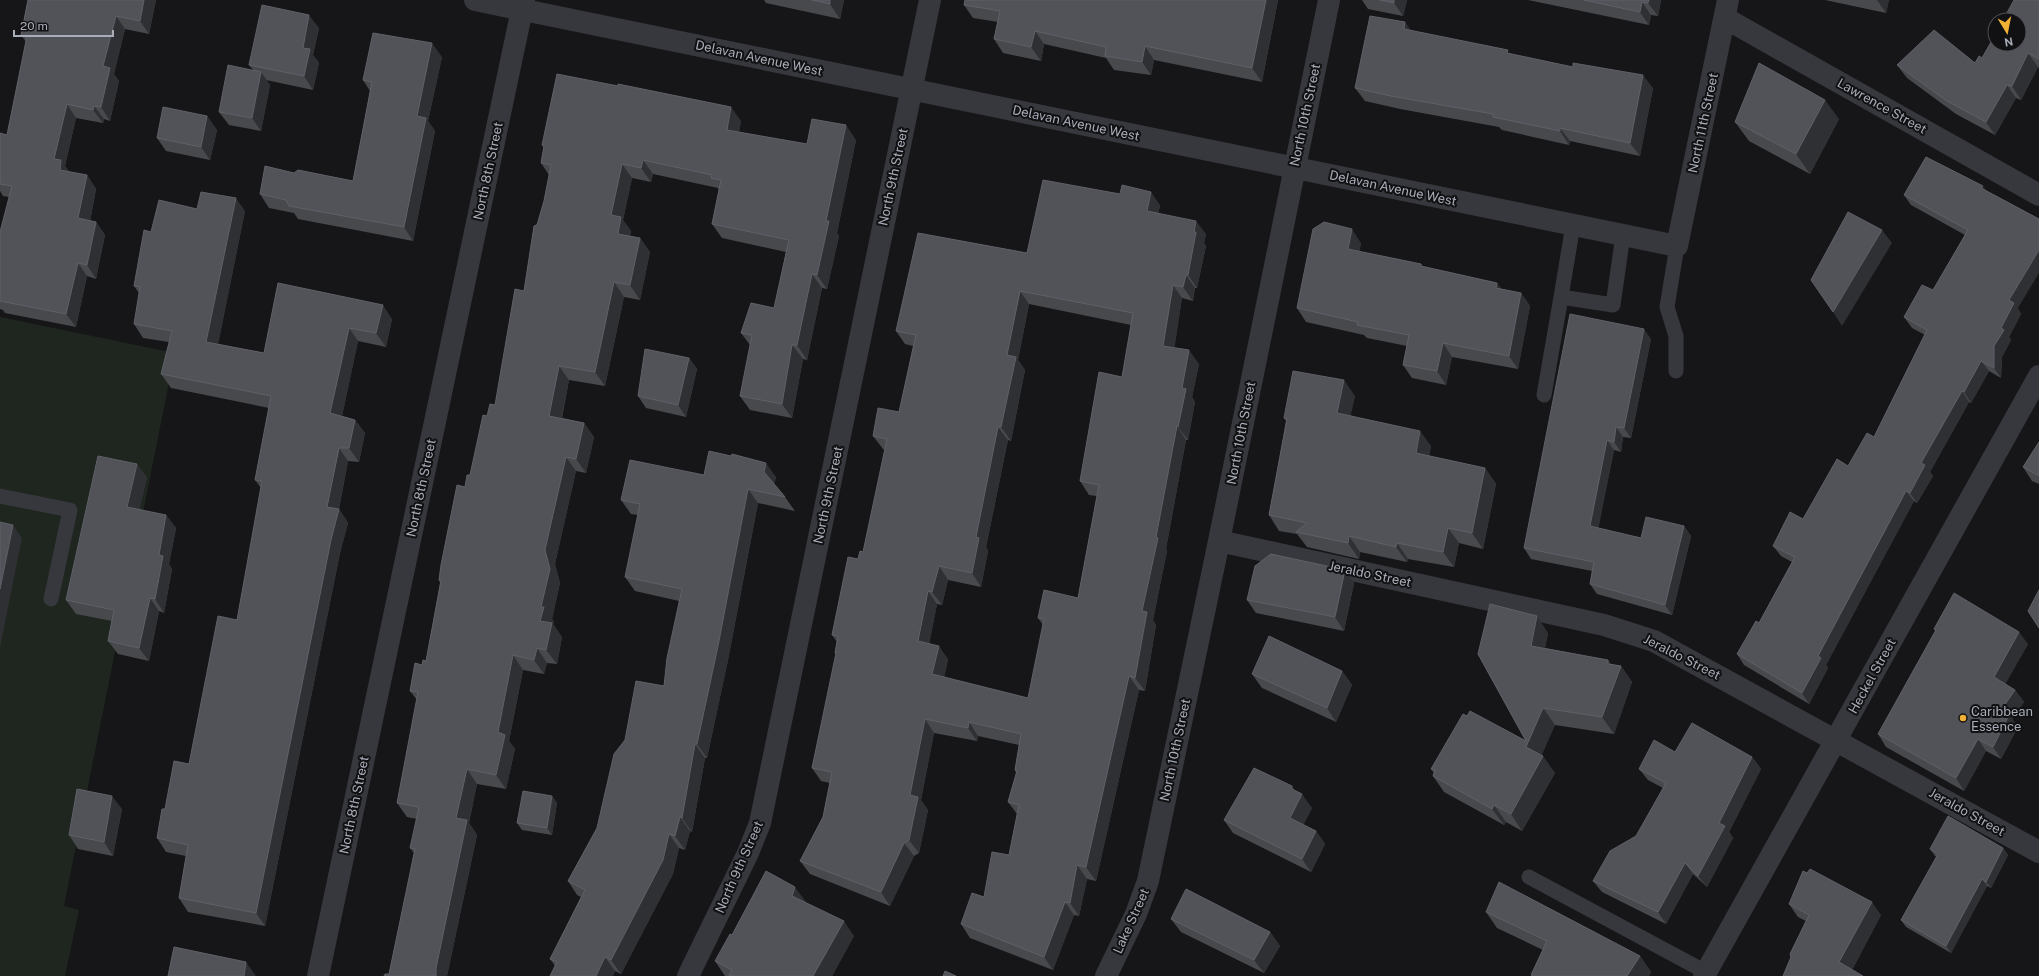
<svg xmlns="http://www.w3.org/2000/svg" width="2039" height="976" font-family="'Public Sans',sans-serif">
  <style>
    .green { fill: #1e261f }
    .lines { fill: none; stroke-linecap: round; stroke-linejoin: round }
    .service { stroke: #37383d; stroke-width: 15 }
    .minor { stroke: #37383d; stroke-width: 22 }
    .wall { fill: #47494d; fill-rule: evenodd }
    .shaded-wall { fill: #2f3033 }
    .building { fill: #525359; stroke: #5f6168; fill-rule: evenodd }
    .poi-dot { fill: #f2b134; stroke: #111113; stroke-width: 1.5 }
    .labels { text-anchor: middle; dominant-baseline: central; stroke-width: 4; stroke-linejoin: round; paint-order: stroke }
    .street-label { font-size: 13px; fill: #a8adb8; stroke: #111113 }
    .poi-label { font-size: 13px; fill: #a8adb8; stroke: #111113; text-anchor: start }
  </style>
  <rect width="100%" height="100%" fill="#161618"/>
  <path class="green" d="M0 317 175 353 64 906 79 910 65 976H0Z"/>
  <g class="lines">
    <path class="service" d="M1561 297 1573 225
      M1676 371V336L1667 307 1677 246
      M1544 395 1561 297 1613 305 1623 235
      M0 496 70 510 51 599
      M1529 877 1706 972"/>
    <path class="minor" d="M475 0 1677 246 1728 0
      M1725 18 2039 195
      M1219 541 1604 625 1654 641 2039 852
      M318 976 524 0
      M688 976 748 853 760 823 930 0
      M1106 976 1136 914 1148 881 1219 541 1329 0
      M1704 976 2039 376"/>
  </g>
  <path class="wall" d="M28 0H156L149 34 125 29 114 74 119 81 110 121 104 119 103 123 76 118 65 166 69 172 87 175 96 189 90 221 96 222 105 235 96 279 87 276 76 327 5 313 3 310 0 309V232L9 197 3 196 0 191V133L7 135 26 42 21 35Z
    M764 0H844L840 19 766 3Z
    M965 0H1278L1262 82 1154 60 1151 75 1114 70 1106 58 1044 44 1041 61 1003 53 994 39 998 22 973 18 964 5Z
    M1362 0H1407L1403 16 1368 9Z
    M1528 0H1661L1658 16 1651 15 1649 25Z
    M1825 0H1889L1886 13Z
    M2039 0V68L2038 67 2021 100 2016 98 1995 135 1956 114 1907 78 1897 65 1975 63 1982 58Z
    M319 28 313 55 319 63 313 90 266 80 270 85 261 131 229 125 219 112 253 70 249 65Z
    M1411 31 1653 88 1640 156 1570 141 1569 145 1502 130 1499 127 1400 109 1365 101 1355 88Z
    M442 57 428 121 435 131 413 241 298 219 294 213 269 208 260 194 294 173 353 181 370 91 363 80Z
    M207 116 217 130 210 160 166 151 157 138Z
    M1839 119 1810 174 1749 141 1735 122Z
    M741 121 739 132 807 144 856 140 837 233 839 236 827 289 822 288 807 360 803 359 792 418 750 410 740 396 750 345 741 333 774 308 786 252 722 238 712 224 719 190 718 188 653 174 651 182 632 178 623 220 631 231 630 236 640 238 650 252 640 300 624 297 605 386 569 380 562 418 584 423 594 437 586 473 576 471 555 564 560 583 552 619 554 622 553 624 562 637 557 664 547 663 544 674 523 670 509 741 515 749 506 789 477 784 469 823 477 835 447 976H384L389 974 414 853 410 848 417 819 407 817 397 803 417 700 410 691 422 665 426 661 440 583 439 580 465 487 470 475 487 416 495 405 524 291 537 225 544 201 549 175 541 163 544 148 542 145Z
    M1926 157 2021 314 2009 337 2011 340 2002 357 2001 378 1989 371 1971 403 1969 402 1930 472 1933 476 1917 503 1914 501 1826 665 1828 668 1809 704 1744 665 1737 654 1759 623 1792 562 1781 556 1773 546 1803 519 1848 466 1874 437 1925 335 1912 328 1904 317 1933 290 1965 235 1911 205 1904 195Z
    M1160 205 1158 214 1206 234 1204 243 1206 246 1197 288H1195L1193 301 1182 298 1174 348 1199 364 1192 397 1195 402 1188 440H1186L1166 549 1167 551 1153 620 1156 625 1145 691 1139 690 1096 881 1087 879 1079 916 1074 915 1053 970 970 938 961 924 984 897 1009 855 1017 814 1008 802 1016 773 1015 770 1019 745 978 736 977 741 934 733 921 800 928 810 919 853 914 856 890 906 810 874 800 861 823 817 830 783 821 781 812 768 836 655 835 653 837 642 832 635 858 559 863 552 885 450 883 449 873 436 899 412 913 346 905 344 896 331 1027 253ZM1029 304 1131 325 1122 377 1080 481 1089 495 1097 496 1078 598 1038 618 1043 625 1028 698 944 677 948 659 929 644 937 604 942 605 948 580 981 587 988 551 986 547 1008 440 1011 441 1025 370 1018 360Z
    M197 209 245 211 218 344 264 353 278 283 392 319 386 347 358 341 342 416 355 420 365 433 359 462 348 461 339 509 348 523 340 553 265 926 188 912 179 898 186 856 166 852 157 838 165 809 189 764 237 620 261 488 255 480 269 408 171 388 161 374 169 342 143 338 134 324 139 293 134 286 151 232Z
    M1361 243 1359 252 1421 264 1423 267 1497 283 1501 289 1521 293 1530 306 1518 369 1452 357 1446 385 1412 378 1403 365 1407 346 1367 338 1364 335 1306 322 1297 308Z
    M1651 339 1631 438 1623 437 1621 452 1614 450 1598 528 1641 538 1684 526 1691 536 1672 615 1597 594 1590 584 1592 571 1531 559 1524 548Z
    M689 358 697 369 686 417 646 408 638 396Z
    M1355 396 1350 415 1431 446 1429 456 1485 468 1496 484 1483 549 1459 543 1454 567 1408 559 1407 562 1360 552 1359 559 1307 547 1297 534 1279 531 1269 515 1286 421 1284 418Z
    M2039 442V484L2032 481 2023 467Z
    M704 475 776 477 774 484 785 497 795 511 758 503 728 660 707 758H705L692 832 690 831 685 850 679 848 673 874 621 974 615 971 613 976H550L555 966 550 959 581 897 577 895 568 881 597 828 625 740 664 686 679 601 635 591 625 577 638 515 631 514 621 500Z
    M147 477 139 510 166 515 176 528 169 564 172 569 164 613 159 611 149 661 118 654 108 641 112 621 76 614 66 600Z
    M1345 570 1354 583 1344 631 1256 613 1247 600Z
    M1934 629 2028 644 2005 684 2015 690 2024 702 2012 719 2018 727 2001 759 1986 751 1964 791 1886 747 1878 734 1935 631Z
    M1548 633 1545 648 1608 660 1611 664 1621 666 1632 682 1614 734 1555 725 1541 755 1555 773 1522 831 1506 822 1504 825 1444 792 1433 776 1434 773 1431 769 1467 716 1526 741 1478 654Z
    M1342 671 1352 685 1336 722 1262 688 1252 674Z
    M1675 752 1752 757 1761 769 1729 832 1733 838 1707 887 1693 874 1666 924 1602 892 1593 881 1636 836 1663 788 1648 780 1639 769Z
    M1294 790 1312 808 1303 825 1316 831 1325 844 1311 872 1233 833 1224 820Z
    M552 796 557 803 552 835 522 830 517 823Z
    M122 809 113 856 78 849 69 835Z
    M2003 848 2008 855 1991 888 1987 886 1951 953 1906 927 1901 920 1937 857 1935 856 1930 849Z
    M806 902V903L854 936 832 976H725L715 961 732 935Z
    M1789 904 1881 915 1852 970 1783 976 1806 921 1798 917Z
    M1486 912 1640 956 1651 972 1649 976H1532L1531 975 1543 950 1497 928Z
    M1171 919 1270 932 1280 946 1264 973 1181 932Z"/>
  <path class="shaded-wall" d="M144 0H156L149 34 140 21Z
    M830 0H844L840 19 830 4Z
    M1266 0H1278L1262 82 1252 68Z
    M1394 0H1407L1403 16 1394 3Z
    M1649 0H1661L1658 16 1648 3Z
    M1877 0H1889L1886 13Z
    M1642 2 1651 15 1649 25 1640 12Z
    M309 15 319 28 313 55 319 63 313 90 304 76 303 48Z
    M116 16 125 29 114 74 119 81 110 121 101 107 103 66Z
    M1405 22 1415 36 1404 29Z
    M1035 31 1044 44 1041 61 1031 47Z
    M432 43 442 57 428 121 435 131 413 241 404 227 417 116Z
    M1145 46 1154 60 1151 75 1142 62Z
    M2028 53 2038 67 2021 100 2012 86Z
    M261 72 270 85 261 131 252 118Z
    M1643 75 1653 88 1640 156 1630 143Z
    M2007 85 2016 98 1995 135 1986 122Z
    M1825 100 1839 119 1810 174 1796 154Z
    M67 104 76 118 65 166 71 174 60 170 54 159Z
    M94 106 104 119 103 123 93 110Z
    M731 107 741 121 737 144 727 130Z
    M207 116 217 130 210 160 201 147Z
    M846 125 856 140 837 233 839 236 827 289 817 275 826 221Z
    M1560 128 1570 141 1569 145 1560 131Z
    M643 160 653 174 651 182 641 168Z
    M622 164 632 178 623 220 631 231 629 248 618 234 611 215Z
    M87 175 96 189 88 232 78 218Z
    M1983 186 1990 196 1981 188Z
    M1151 192 1160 205 1156 225 1147 211Z
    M236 198 245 211 216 355 206 342Z
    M1196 221 1206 234 1204 243 1206 246 1197 288 1188 275 1194 232Z
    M96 222 105 235 96 279 87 265Z
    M1352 229 1361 243 1357 263 1348 249Z
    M1882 230 1892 243 1842 326 1833 312Z
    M640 238 650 252 640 300 630 285Z
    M2039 250V273L2018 308 2021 314 2009 337 2011 340 2002 357 2001 378 1994 368V346L2001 328 2009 300Z
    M78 263 87 276 76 327 66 314Z
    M812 274 822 288 807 360 797 345Z
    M1186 275 1195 288 1193 301 1183 287Z
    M614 282 624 297 605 386 595 372Z
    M1497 283 1507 296 1496 288Z
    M1173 285 1182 298 1173 359 1163 346Z
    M1020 291 1029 304 1018 360 1025 370 1011 441 1001 427 1007 355Z
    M1521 293 1530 306 1518 369 1509 356Z
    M383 305 392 319 386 347 376 333Z
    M349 328 358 341 340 426 330 413Z
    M1644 329 1651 339 1631 438 1624 428Z
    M1443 343 1452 357 1446 385 1437 371Z
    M792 345 803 359 792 418 782 404Z
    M1189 350 1199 364 1192 397 1195 402 1188 440 1178 427 1182 388Z
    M689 358 697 369 686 417 678 405Z
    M1981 361 1989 371 1971 403 1964 392Z
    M559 366 569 380 559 430 549 416Z
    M1344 380 1355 396 1348 428 1337 413Z
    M1962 391 1969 402 1930 472 1933 476 1917 503 1910 493 1921 463Z
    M355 420 365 433 359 462 349 448Z
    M584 423 594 437 586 473 576 459Z
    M1177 426 1186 440 1166 549 1167 551 1153 620 1156 625 1145 691 1135 678 1142 611Z
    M998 427 1008 440 986 547 988 551 981 587 972 573 976 537Z
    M1616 427 1623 437 1621 452 1614 442Z
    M1420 431 1431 446 1426 468 1416 453Z
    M1607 440 1614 450 1597 536 1590 526Z
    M339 448 348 461 339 509 348 523 340 553 265 926 256 913 327 507Z
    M566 457 576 471 555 564 560 583 552 619 554 622 553 624 562 637 557 664 546 650 540 621 545 550Z
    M766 463 776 477 774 486 764 472Z
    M137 464 147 477 137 521 127 507Z
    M1485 468 1496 484 1483 549 1472 533Z
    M748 489 758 503 728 660 707 758 697 744Z
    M1906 491 1914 501 1826 665 1828 668 1809 704 1802 693 1818 656Z
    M166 515 176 528 169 564 172 569 164 613 155 599 159 555Z
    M13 525 22 538 0 648V589Z
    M1684 526 1691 536 1672 615 1665 605Z
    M1448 528 1459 543 1454 567 1443 552Z
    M1349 536 1360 552 1359 559 1348 543Z
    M1397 543 1408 559 1407 562 1396 547Z
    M939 566 948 580 942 605 932 592Z
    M1345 570 1354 583 1344 631 1335 617Z
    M928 591 937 604 927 655 918 641Z
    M150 598 159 611 149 661 139 648Z
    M1537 616 1548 633 1542 662 1531 646Z
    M2019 632 2028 644 2002 690 1994 677Z
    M939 646 948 659 942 688 932 674Z
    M537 648 547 663 544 674 534 660Z
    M513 655 523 670 509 741 515 749 506 789 496 775 498 732Z
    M1608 660 1618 674 1621 666 1632 682 1614 734 1602 717Z
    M1342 671 1352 685 1336 722 1327 708Z
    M1129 676 1139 690 1096 881 1086 867Z
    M2015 690 2024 702 2012 719 2018 727 2001 759 1993 747 2001 710Z
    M1543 708 1555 725 1538 764 1526 747Z
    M925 719 934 733 921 800 928 810 919 853 909 840 910 795Z
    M969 722 978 736 977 741 968 728Z
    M1978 739 1986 751 1964 791 1956 778Z
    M695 744 705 758 692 832 682 818Z
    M1543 756 1555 773 1522 831 1511 814Z
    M1752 757 1761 769 1729 832 1733 838 1707 887 1698 876 1719 823Z
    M467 769 477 784 469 823 477 835 447 976H436V968L456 818Z
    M1292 786 1300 799 1302 794 1312 808 1300 832 1290 818Z
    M112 796 122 809 113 856 104 842Z
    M552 796 557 803 552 835 547 828Z
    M1494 805 1506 822 1504 825 1492 809Z
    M680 817 690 831 685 850 675 836Z
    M1316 831 1325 844 1311 872 1302 859Z
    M669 834 679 848 673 874 621 974 611 960Z
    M904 843 914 856 890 906 881 892Z
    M2003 848 2008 855 1991 888 1986 882Z
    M1685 863 1693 874 1666 924 1658 912Z
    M1077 865 1087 879 1079 916 1070 903Z
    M1982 879 1987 886 1951 953 1946 946Z
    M795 887 806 902 802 911 792 896Z
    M1065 902 1074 915 1053 970 1044 957Z
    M1872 902 1881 915 1849 976 1839 962Z
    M844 921 854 936 832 976H813Z
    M1270 932 1280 946 1264 973 1254 960Z
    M1640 956 1651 972 1649 976H1627Z
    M605 957 615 971 613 976H596Z
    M246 962 256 976H244Z"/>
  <path class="building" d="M28 0H144L140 21 116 16 103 66 110 68 101 107 94 106 93 110 67 104 54 159 61 160 60 170 87 175 78 218 96 222 87 265 78 263 66 314 0 301V232L12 186 0 184V133L7 135 27 36 21 35Z
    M812 0H830V4Z
    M965 0H1266L1252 68 1145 46 1142 62 1105 56 1106 47 1035 31 1031 47 994 39 1000 11 964 5Z
    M1380 0H1394V3Z
    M1584 0H1649L1648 3 1642 2 1640 12Z
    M2014 0H2039V59L2028 53 2012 86 2007 85 1986 122 1947 101 1897 65 1934 30 1975 63 1979 56 1982 58 1995 35V44H2019V20H2003Z
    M262 5 309 15 303 48 310 49 304 76 249 65Z
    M1370 16 1405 22 1404 29 1508 50 1507 53 1573 67V63L1643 75 1630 143 1560 128V131L1493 117V114L1391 96 1355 88Z
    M373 33 432 43 417 116 426 118 404 227 289 206 286 200 260 194 265 166 294 173 298 170 353 181 372 82 363 80Z
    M1759 63 1825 100 1796 154 1735 122Z
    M228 65 261 72 252 118 219 112Z
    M557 74 618 86V84L731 107 727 130 807 144 812 119 846 125 826 221H829L817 275 812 274 797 345H792L782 404 740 396 752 335 741 333 751 303 774 308 789 240 712 224 721 180 711 178 712 175 643 160 641 168 622 164 611 215 621 217 618 234 640 238 630 285 614 282 595 372 559 366 549 416 584 423 576 459 566 457 545 550 550 569 541 607H544L540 621 552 623 546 650 537 648 534 660 513 655 498 732 505 735 496 775 467 769 456 818 467 820 436 968V976H384L385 974H389L415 849 410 848 419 807 397 803 418 692 410 691 415 663 422 665 423 660 426 661 441 581 439 580 441 565 457 485 465 487 467 475H470L483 415 487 416 490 404 495 405 515 289 524 291 534 226 537 225 544 201 551 165 541 163 544 146 542 145Z
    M163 107 207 116 201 147 157 138Z
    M1926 157 1983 186 1981 188 2039 219V250L2009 300 2014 303 2001 328 2004 330 1994 346V368L1981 361 1964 392 1962 391 1921 463 1925 465 1910 493 1906 491 1818 656 1821 658 1802 693 1737 654 1756 621 1759 623 1795 557 1773 546 1790 512 1803 519 1837 459 1848 466 1867 433 1874 437 1927 330 1904 317 1922 285 1933 290 1968 230 1904 195Z
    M1043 180 1120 194 1122 185 1151 192 1147 211 1196 221 1194 232H1196L1188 275H1186L1183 287 1173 285 1163 346 1189 350 1182 388 1186 389 1178 427 1177 426 1156 537 1158 538 1142 611 1147 612 1135 678 1129 676 1086 867 1077 865 1070 903 1065 902 1044 957 961 924 972 893 984 897 992 852 1009 855 1019 805 1008 802 1017 771 1015 770 1021 734 969 722 968 728 925 719 910 795 918 797 909 840 904 843 881 892 800 861 823 817 832 772 812 768 836 653H835L838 636 832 635 848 557 858 559 860 551 863 552 887 439 873 436 878 408 899 412 916 335 896 331 918 233 1027 253ZM1020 291 1133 313 1122 377 1099 372 1080 481 1099 485 1078 598 1044 590 1038 618 1044 619 1028 698 932 674 939 646 918 641 928 591 932 592 939 566 972 573 979 538 976 537 998 427H1001L1016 357 1007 355Z
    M201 192 236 198 206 342 264 353 278 283 383 305 376 333 349 328 330 413 355 420 349 448H339L327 507 339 509 331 540 256 913 179 898 188 845 157 838 162 809H165L174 761 189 764 218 616 237 620 262 481 255 480 271 396 161 374 172 331 134 324 140 287 134 286 144 230 151 232 159 200 197 209Z
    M1848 212 1882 230 1833 312 1811 280Z
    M1324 222 1352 229 1348 249 1421 264V266L1497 283 1496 288 1521 293 1509 356 1443 343 1437 371 1403 365 1409 335 1357 325 1358 322 1297 308 1313 229Z
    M1570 314 1644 329 1624 428 1616 427 1614 442 1607 440 1590 526 1641 538 1646 517 1684 526 1665 605 1590 584 1594 562 1524 548Z
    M645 349 689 358 678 405 638 396Z
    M1293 371 1344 380 1337 413 1420 431 1416 453 1485 468 1472 533 1448 528 1443 552 1397 543 1396 547 1349 536 1348 543 1296 532 1307 523 1269 515 1287 419 1284 418Z
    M2039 442V476L2023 467Z
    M709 451 731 456 732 454 766 463 764 472 785 497 748 489 718 646 697 744H695L682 818 680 817 675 836 669 834 663 860 611 960 605 957 596 976H550L557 962 550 959 585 890 568 881 597 828 614 754 625 740 636 681 664 686 667 658 682 589 625 577 640 504 621 500 630 460 704 475Z
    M98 456 137 464 127 507 166 515 159 555 163 556 155 599 150 598 139 648 108 641 114 610 66 600Z
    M0 522 13 525 0 589Z
    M1271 554 1345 570 1335 617 1247 600 1255 566Z
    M2039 590V628L2028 611Z
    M1954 593 2019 632 1994 677 2015 690 2001 710 2009 715 1993 747 1978 739 1956 778 1878 734 1936 630 1934 629Z
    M1490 604 1537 616 1531 646 1608 660V664L1621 666 1602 717 1543 708 1526 747 1543 756 1511 814 1494 805 1492 809 1433 776 1435 770 1431 769 1463 714 1467 716 1470 711 1526 741 1478 654Z
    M1269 636 1342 671 1327 708 1252 674Z
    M1692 723 1752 757 1719 823 1725 826 1698 876 1685 863 1658 912 1593 881 1610 851 1636 836 1666 783 1639 769 1654 740 1675 752Z
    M1254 768 1292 786V789L1302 794 1290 818 1316 831 1302 859 1224 820Z
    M77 789 112 796 104 842 69 835Z
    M523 791 552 796 547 828 517 823Z
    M1948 816 2003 848 1986 882 1982 879 1946 946 1901 920 1938 854 1930 849Z
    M1810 869 1872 902 1839 962 1863 976H1783L1791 957 1790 954 1809 915 1789 904 1803 871 1807 873Z
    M766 871 795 887 792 896 844 921 813 976H729L732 970 715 961 730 934 732 935Z
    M1499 882 1640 956 1627 976H1533L1531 975 1547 941 1486 912Z
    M1186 889 1270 932 1254 960 1171 919Z
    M174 947 246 962 244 976H168Z
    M945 971 956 976H943Z"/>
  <circle class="poi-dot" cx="1963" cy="718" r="4"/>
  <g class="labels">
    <g class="street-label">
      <text transform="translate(759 58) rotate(12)">Delavan Avenue West</text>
      <text transform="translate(1882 106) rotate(29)">Lawrence Street</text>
      <text transform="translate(1305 115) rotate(-78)">North 10th Street</text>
      <text transform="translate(1076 123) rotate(12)">Delavan Avenue West</text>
      <text transform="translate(1703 123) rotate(-78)">North 11th Street</text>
      <text transform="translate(488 171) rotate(-78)">North 8th Street</text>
      <text transform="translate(893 177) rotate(-78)">North 9th Street</text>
      <text transform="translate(1393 188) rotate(12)">Delavan Avenue West</text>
      <text transform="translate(1241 433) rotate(-79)">North 10th Street</text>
      <text transform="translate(421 488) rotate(-78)">North 8th Street</text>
      <text transform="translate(828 495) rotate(-78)">North 9th Street</text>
      <text transform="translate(1370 574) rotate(12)">Jeraldo Street</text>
      <text transform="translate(1682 657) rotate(27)">Jeraldo Street</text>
      <text transform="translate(1872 676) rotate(-61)">Heckel Street</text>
      <text transform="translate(1175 750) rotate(-78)">North 10th Street</text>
      <text transform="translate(354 805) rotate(-78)">North 8th Street</text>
      <text transform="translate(1967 812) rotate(29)">Jeraldo Street</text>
      <text transform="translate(739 867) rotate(-66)">North 9th Street</text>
      <text transform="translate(1131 921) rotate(-66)">Lake Street</text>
    </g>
    <g class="poi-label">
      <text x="1971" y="711">Caribbean<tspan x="1971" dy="15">Essence</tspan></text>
    </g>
  </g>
  <g transform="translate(2007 32) rotate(170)"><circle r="19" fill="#111113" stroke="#4d4f55"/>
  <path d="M0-3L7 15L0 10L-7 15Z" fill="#f2b134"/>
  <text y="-6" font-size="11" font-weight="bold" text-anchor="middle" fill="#a8adb8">N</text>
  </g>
  <path d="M14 30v6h99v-6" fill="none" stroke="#a8adb8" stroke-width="2"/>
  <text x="20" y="30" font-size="12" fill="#a8adb8" stroke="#111113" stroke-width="3" paint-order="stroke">20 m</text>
</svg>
